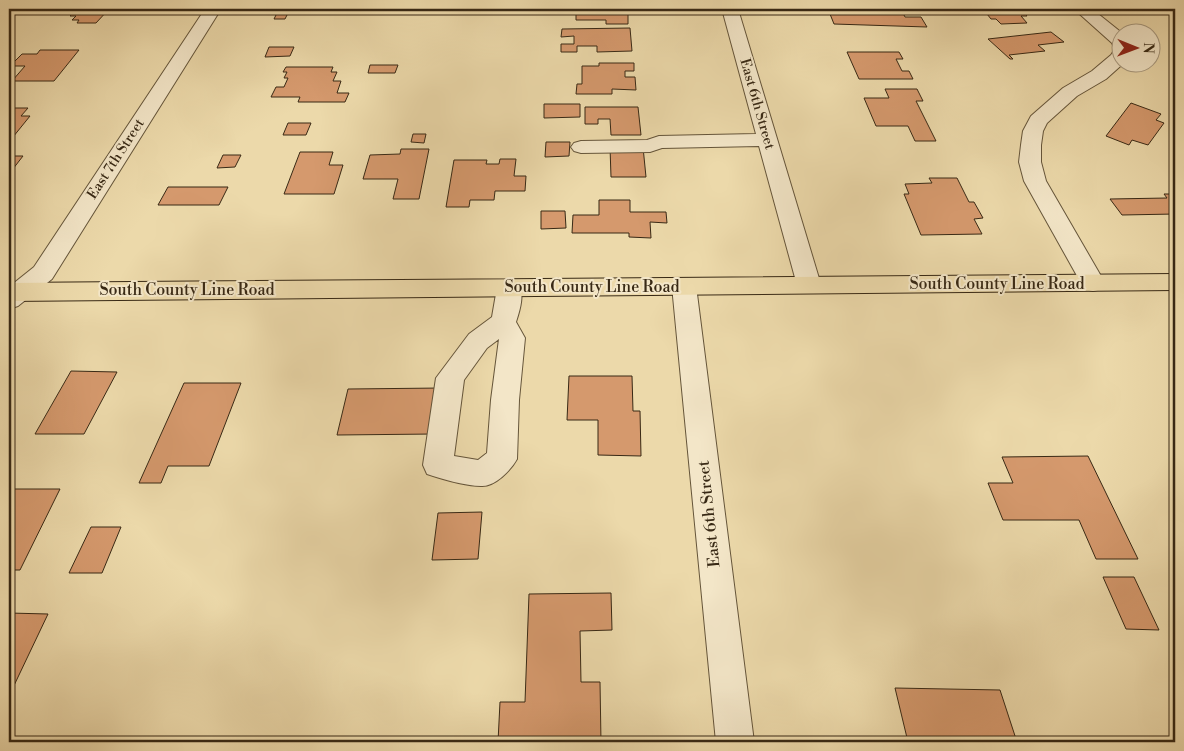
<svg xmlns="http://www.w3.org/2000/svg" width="1184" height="751" font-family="'Libre Bodoni',serif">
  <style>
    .building { fill: #d5996d; stroke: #382915 }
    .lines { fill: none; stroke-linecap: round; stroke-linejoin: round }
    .minor-casing { stroke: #65553a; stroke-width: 2 }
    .major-casing { stroke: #382915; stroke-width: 2 }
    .minor { fill: #f3e6c8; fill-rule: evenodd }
    .major { fill: #ecd9aa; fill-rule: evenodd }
    .labels { text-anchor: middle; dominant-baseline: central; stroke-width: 4; stroke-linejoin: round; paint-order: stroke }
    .far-street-label { font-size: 14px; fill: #382915; stroke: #f3e6c8 }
    .street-label { font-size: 16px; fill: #382915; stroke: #f3e6c8 }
  </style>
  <rect width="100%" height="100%" fill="#ecd9aa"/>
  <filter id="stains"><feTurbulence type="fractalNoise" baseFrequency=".004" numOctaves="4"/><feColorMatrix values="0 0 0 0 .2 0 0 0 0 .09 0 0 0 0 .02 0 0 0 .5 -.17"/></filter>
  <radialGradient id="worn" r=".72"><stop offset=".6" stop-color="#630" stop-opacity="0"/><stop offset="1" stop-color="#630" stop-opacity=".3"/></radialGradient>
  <path class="building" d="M9 9H39L37 11H9Z
    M77 9H109L96 23H77L79 20H72L76 16H70Z
    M279 9H308L306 13H288L285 19H274Z
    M611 9H628V24H606V20H576V10Z
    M828 9H901L905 17H921L927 27 834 24Z
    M983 9H1021L1027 16H1021L1027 23 1001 24 996 19H991Z
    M630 28 632 51 597 52V46H577V52H561V44H574V36L561 37 562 29Z
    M1051 32 1064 42 1038 45 1045 51 1009 55 1013 59H1010L988 39Z
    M269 47H294L290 56 265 57Z
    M40 50H79L54 81H12L25 66H10L22 54H37Z
    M847 52H899L903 59H896L902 71H909L913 79H859Z
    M599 63H634V71H625V77H635L636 90 612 89V94H576L577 84H582V66H599Z
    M370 65H398L395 73H368Z
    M286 67H333L331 72H337L333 81H341L337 93H349L345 102H298L300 97H271L276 87H284L288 78H284L287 72H283Z
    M885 89H917L923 101H916L936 141H915L908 126H876L864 98H889Z
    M1131 103 1161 114 1156 120 1164 123 1148 145 1132 140 1129 145 1106 136Z
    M544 104H580V117L544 118Z
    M585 107H638L641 135H611L610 119H598V124H585Z
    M9 108H28L21 116H30L13 137H9Z
    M288 123H311L306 135H283Z
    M413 134H426L424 143 411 142Z
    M546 142H570L569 156 545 157Z
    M610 147H643L646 177H611Z
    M401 149H429L419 199H393L398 179H363L370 155 400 154Z
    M300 152H333L329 165H343L334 194H284Z
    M223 155H241L235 167 217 168Z
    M9 156H23L9 174Z
    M500 159H516L514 176H526L525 191H495L494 200H470L469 207H446L454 160H487L486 164H499Z
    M929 178H957L969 202H974L983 218 974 219 982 234 921 235 904 194H909L905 184 932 183Z
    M168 187H228L219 205H158Z
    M1164 194H1175V214L1122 215 1110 199 1167 198Z
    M599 200H630V212H666L667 223 650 222 651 238 629 237V233H572L573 215H599Z
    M541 211H565L566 228 541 229Z
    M71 371 117 372 84 434H35Z
    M569 376H632L633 411H640L641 456 598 455V420H567Z
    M184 383H241L209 466H168L161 483H139Z
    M441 388 434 434 337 435 348 389Z
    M1088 456 1138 559H1096L1079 520H1003L988 483H1013L1002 457Z
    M9 489H60L20 570H9Z
    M482 512 478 559 432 560 438 513Z
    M91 527H121L102 573H69Z
    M1103 577H1134L1159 630 1126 629Z
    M611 593 612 630 580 631 581 682H600L601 742H498L500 702H525L529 594Z
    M9 613 48 614 9 696Z
    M895 688 1000 690 1017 742H908Z"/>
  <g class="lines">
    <g class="minor-casing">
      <path id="minor" d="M205 9H221L52 279 18 306 9 309V287L34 267Z
        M722 9H738L821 285 818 291 809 293 800 291 797 285 759 146 662 148 650 152 581 153 574 151 571 147 574 143 581 141 647 140 659 136 756 134Z
        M1074 9H1092L1122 33V62H1125L1106 79 1077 96 1047 123 1043 131 1041 145V162L1046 181 1105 283 1102 289 1093 291 1084 289 1081 283 1024 181 1019 162 1021 145 1023 131 1031 116 1063 88 1092 71 1111 55 1115 49 1112 43Z
        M684 278 693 280 696 286 754 742H716L672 286 675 280Z
        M509 279 518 282C525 293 520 310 516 322L525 338 519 400 517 459C511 470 495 487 481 486 466 486 442 479 427 474L423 465 436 378 469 334 492 317 497 288 500 282ZM499 339 491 400 487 453 478 460 454 456 464 380 487 348Z"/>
    </g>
    <g class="major-casing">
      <path id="major" d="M1175 274V290L9 301V283Z"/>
    </g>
    <use href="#minor" class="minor"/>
    <use href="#major" class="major"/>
  </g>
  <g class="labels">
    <g class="far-street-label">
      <text transform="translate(757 104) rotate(74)">East 6th Street</text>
      <text transform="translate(116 159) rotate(-57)">East 7th Street</text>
    </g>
    <g class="street-label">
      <text x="997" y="284">South County Line Road</text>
      <text x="592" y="287">South County Line Road</text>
      <text x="187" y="290">South County Line Road</text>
      <text transform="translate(709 514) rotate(-96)">East 6th Street</text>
    </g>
  </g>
  <rect width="1184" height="751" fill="none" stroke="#ecd9aa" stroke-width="30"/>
  <rect x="10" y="10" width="1164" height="731" fill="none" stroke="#382915" stroke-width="2.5"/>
  <rect x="15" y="15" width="1154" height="721" fill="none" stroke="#382915"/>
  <g transform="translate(1136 48) rotate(91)"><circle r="24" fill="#f3e6c8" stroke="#a89a80"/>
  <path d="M0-4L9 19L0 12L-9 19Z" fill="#8f2418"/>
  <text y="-8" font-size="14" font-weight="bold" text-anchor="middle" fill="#382915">N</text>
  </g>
  <rect width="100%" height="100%" filter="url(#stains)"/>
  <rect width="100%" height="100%" fill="url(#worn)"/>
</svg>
